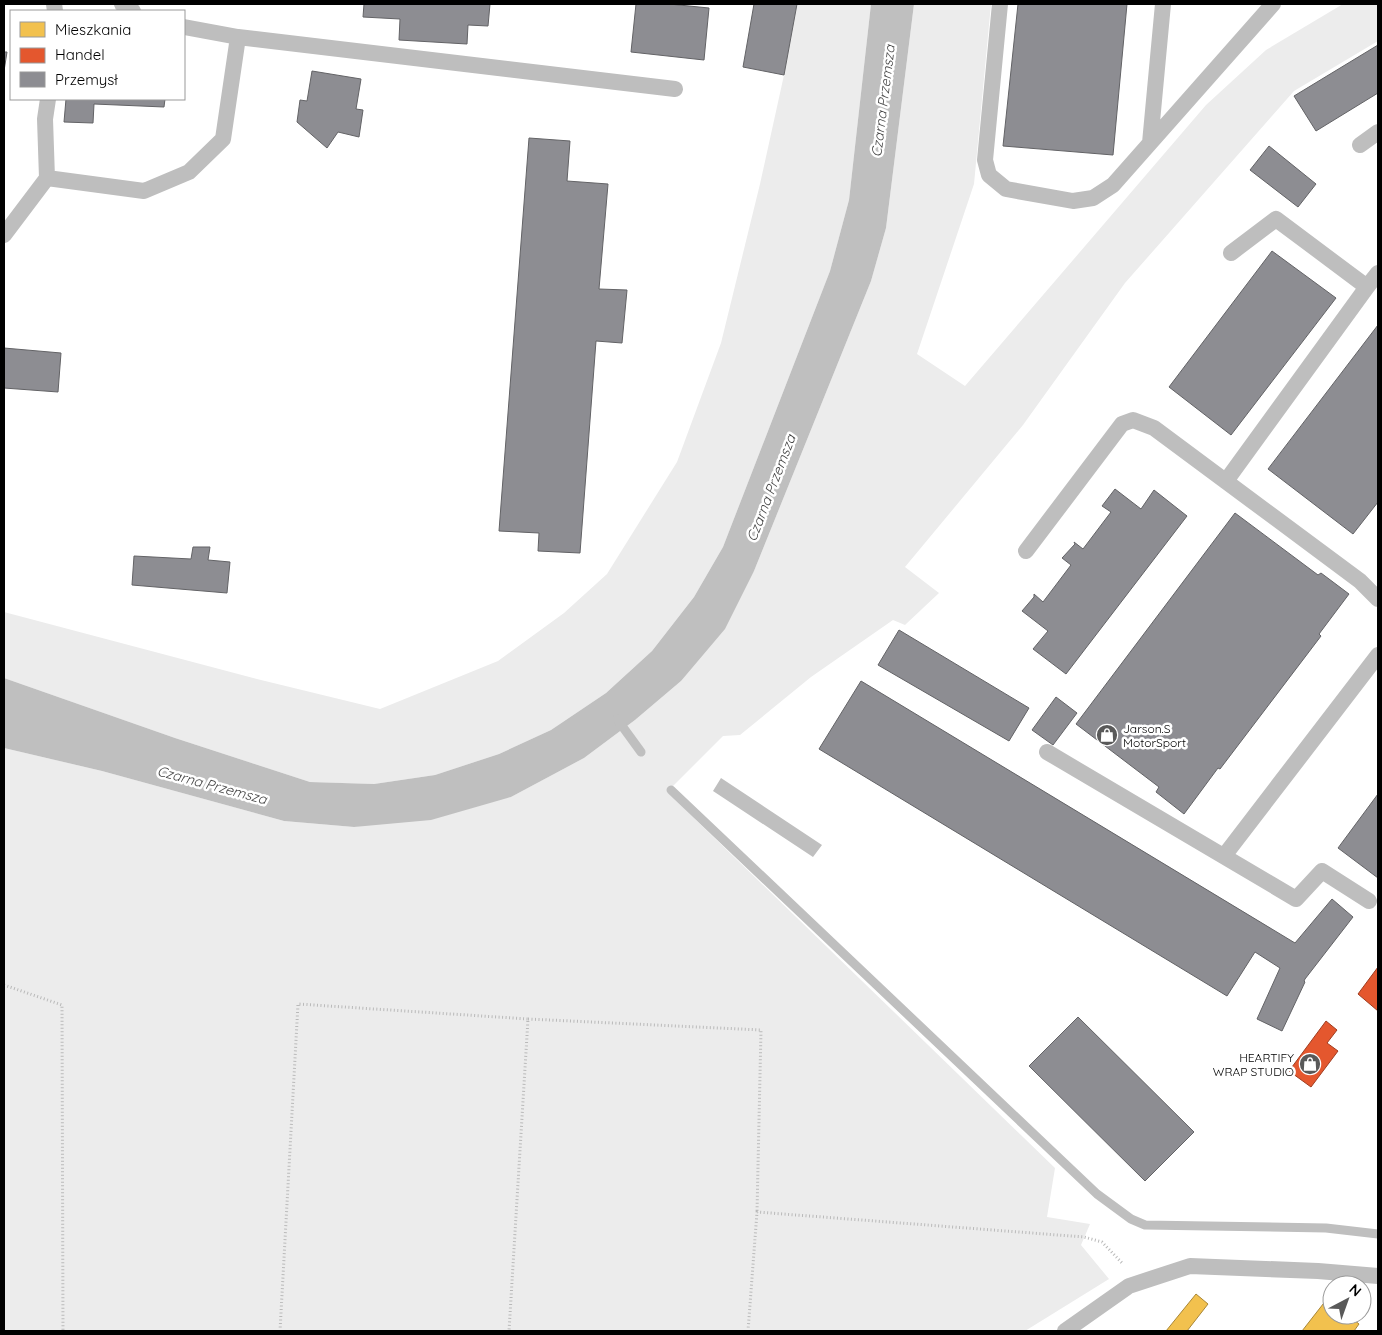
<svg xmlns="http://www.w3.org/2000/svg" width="1382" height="1335" font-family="Quicksand,sans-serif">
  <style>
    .green { fill: #ececec }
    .water { fill: #bfbfbf }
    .homes { fill: #f2c14e; stroke: #a98737 }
    .shops { fill: #e4572e; stroke: #a03d20 }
    .industry { fill: #8d8d92; stroke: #636366 }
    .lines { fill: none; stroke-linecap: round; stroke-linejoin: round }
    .stream { stroke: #bfbfbf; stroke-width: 9 }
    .path { stroke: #b9b9b9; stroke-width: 3; stroke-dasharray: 1 2.5; stroke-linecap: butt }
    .service { stroke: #bebebe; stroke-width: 16 }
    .labels { text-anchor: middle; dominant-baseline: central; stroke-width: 5; stroke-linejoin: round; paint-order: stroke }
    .poi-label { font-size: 12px; fill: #000; stroke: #fff; text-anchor: start }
    .water-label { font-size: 14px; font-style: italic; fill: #444; stroke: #fff }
  </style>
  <rect width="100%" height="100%" fill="#fff"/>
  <path class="green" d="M797 4H871L849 200 830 271 723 547 694 597 652 651 606 693 551 730 499 754 435 775 374 784 310 782 175 738 4 678V612L261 680 380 709 498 661 564 613 607 574 677 462 721 343 760 184 784 75Z
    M914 4H991L974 184 917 354 965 386 1206 105 1266 50 1343 4H1378V41L1294 91 1125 283 1023 425 905 567 939 593 905 625 893 620 811 677 740 735 723 736 667 792 1055 1168 1047 1217 1090 1224 1081 1245 1109 1279 1025 1331H4V748L102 771 284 821 354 827 511 797 584 758 635 720 681 681 754 571 871 281 886 228Z"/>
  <path class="water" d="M871 4H914L886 228 871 281 754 571 725 629 681 681 635 720 584 758 511 797 431 820 354 827 284 821 102 771 4 748V678L175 738 310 782 374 784 435 775 499 754 551 730 606 693 652 651 694 597 723 547 830 271 849 200Z
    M721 778 822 845 813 857 713 791Z"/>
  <path class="homes" d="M1196 1294 1208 1304 1187 1331H1166Z
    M1327 1299 1332 1303V1315H1348L1359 1324 1354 1331H1302Z"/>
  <path class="shops" d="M1378 967V1011L1358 994Z
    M1326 1021 1337 1030 1327 1043 1338 1051 1311 1087 1289 1071Z"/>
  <path class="industry" d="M364 4H490L488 26 468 25 467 44 399 40 400 19 363 17Z
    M636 4H669L709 8 704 60 631 52Z
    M754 4H797L784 75 743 67Z
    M1018 4H1127L1113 155 1003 146Z
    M1378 45V93L1316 131 1294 96Z
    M4 52H7L4 71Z
    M312 71 361 79 356 109 363 110 359 137 338 132 327 148 297 122 300 100 307 101Z
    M66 99H165L164 107 94 104 93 123 64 122Z
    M529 138 570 141 567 181 608 184 599 289 627 290 622 343 596 341 580 553 538 551 539 533 499 531Z
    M1269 146 1316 184 1298 207 1250 170Z
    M1272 251 1336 298 1231 435 1169 387Z
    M1378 325V502L1353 534 1268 469Z
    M4 348 61 353 58 392 4 388Z
    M1115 489 1141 509 1154 490 1187 516 1066 674 1033 649 1048 631 1022 611 1034 597V594L1043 602 1071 565 1062 558 1063 557 1075 544 1074 542 1083 549 1111 512 1102 506Z
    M1235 513 1318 575 1321 573 1349 594 1319 634 1321 636 1220 769 1218 768 1184 814 1156 792 1159 787 1076 724Z
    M193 547H210L208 560 230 562 227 593 132 585 134 556 191 559Z
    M899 630 1029 708 1009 741 878 665Z
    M861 681 1295 943 1332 899 1353 917 1305 979 1304 981 1305 982 1282 1031 1257 1019 1280 968 1255 952 1227 996 819 749Z
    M1056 697 1077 713 1053 745 1032 730Z
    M1378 794V878L1338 848Z
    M1078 1017 1194 1132 1145 1181 1029 1066Z"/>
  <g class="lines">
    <path class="stream" d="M617 719 641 752
      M671 790 1097 1194 1131 1219 1145 1225 1326 1228 1378 1234"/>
    <path class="path" d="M4 985 62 1005 63 1331
      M528 1019 761 1030 757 1212
      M280 1331 298 1004 528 1019 509 1331
      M748 1331 757 1212 1084 1237 1102 1242 1123 1264"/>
    <path class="service" d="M54 4 55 11
      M122 4 133 11
      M1000 4 985 160 989 175 1006 189 1073 201 1093 198 1113 185 1273 4
      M238 37 675 89
      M1150 143 1163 4
      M1360 145 1378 132
      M47 178 144 191 189 172 223 139 238 37 184 27
      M4 235 47 178 45 119 48 99
      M1367 287 1378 273
      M1226 481 1367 287 1276 219 1231 253
      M1026 551 1122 424 1133 420 1154 428 1360 581 1378 599
      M1047 752 1296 899 1322 871 1369 901
      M1224 856 1378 655
      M1065 1331 1129 1286 1190 1266 1318 1271 1378 1276"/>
  </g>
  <defs>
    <g id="shop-disc" transform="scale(1.125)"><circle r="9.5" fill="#595959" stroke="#fff"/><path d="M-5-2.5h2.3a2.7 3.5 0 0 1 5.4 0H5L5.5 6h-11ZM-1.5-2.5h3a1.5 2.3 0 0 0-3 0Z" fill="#fff"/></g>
  </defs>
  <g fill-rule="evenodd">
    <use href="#shop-disc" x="1107" y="735"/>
    <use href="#shop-disc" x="1310" y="1064"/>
  </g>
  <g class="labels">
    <g class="poi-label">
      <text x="1123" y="728">Jarson.S<tspan x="1123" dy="14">MotorSport</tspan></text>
      <text x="1294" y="1057" text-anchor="end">HEARTIFY<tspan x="1294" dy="14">WRAP STUDIO</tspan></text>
    </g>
    <g class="water-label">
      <text transform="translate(883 101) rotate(-83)">Czarna Przemsza</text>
      <text transform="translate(771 488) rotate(-69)">Czarna Przemsza</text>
      <text transform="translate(212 785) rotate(15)">Czarna Przemsza</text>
    </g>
  </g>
  <rect width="1382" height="1335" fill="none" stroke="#000000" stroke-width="10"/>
  <rect x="10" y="10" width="175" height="90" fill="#ffffff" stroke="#999999"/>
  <rect x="20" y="22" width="25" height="15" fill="#f2c14e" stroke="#999999"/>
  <text x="55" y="35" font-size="15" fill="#000000">Mieszkania</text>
  <rect x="20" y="48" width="25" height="15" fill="#e4572e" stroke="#999999"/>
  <text x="55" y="60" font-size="15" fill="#000000">Handel</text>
  <rect x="20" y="72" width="25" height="15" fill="#8d8d92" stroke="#999999"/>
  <text x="55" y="85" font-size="15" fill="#000000">Przemysł</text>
  <g transform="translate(1347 1300) rotate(41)"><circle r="24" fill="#ffffff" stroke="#999999"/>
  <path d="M0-4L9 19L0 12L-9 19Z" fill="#595959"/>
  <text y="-8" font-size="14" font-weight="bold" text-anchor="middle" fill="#000000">N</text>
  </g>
</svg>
